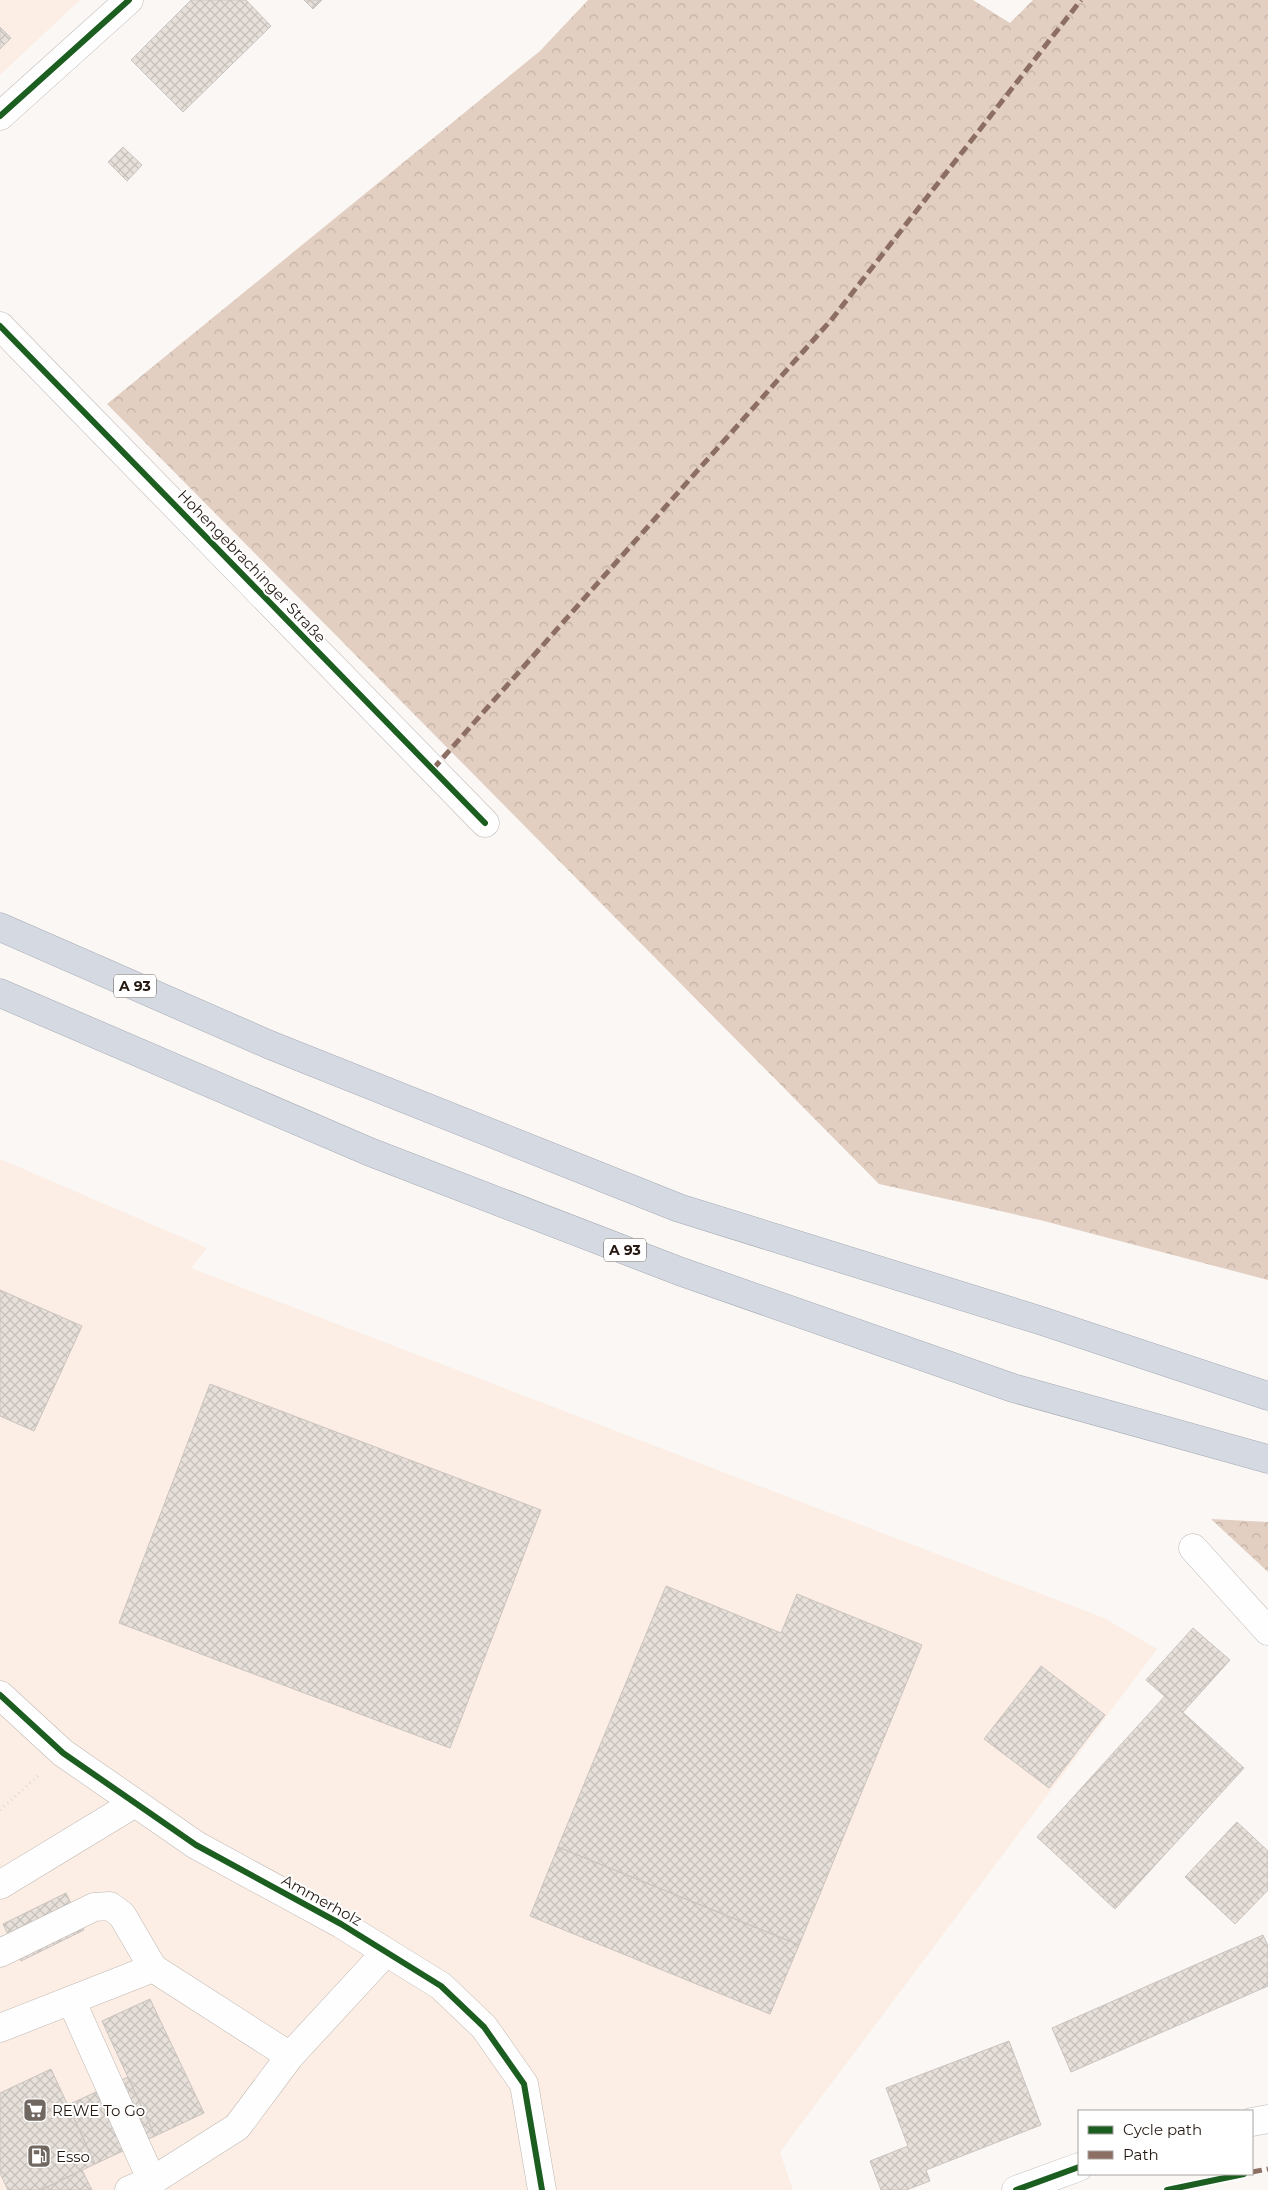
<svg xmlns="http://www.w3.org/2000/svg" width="1268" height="2190" font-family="Montserrat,sans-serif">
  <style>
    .built { fill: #fceee4 }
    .forest { fill: url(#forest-crowns) }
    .building { fill: url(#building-cross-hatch); stroke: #cbc3bf }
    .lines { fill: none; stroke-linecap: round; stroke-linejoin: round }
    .minor-casing { stroke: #beb7b3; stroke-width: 29 }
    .highway-casing { stroke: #a6aab2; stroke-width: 29 }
    .path { stroke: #dddcdb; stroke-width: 3; stroke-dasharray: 1 4; stroke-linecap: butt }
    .minor { stroke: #fefefe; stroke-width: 28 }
    .highway { stroke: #d5dae2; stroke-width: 28 }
    .quiet { stroke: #8d6e63; stroke-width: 5; stroke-dasharray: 10 5; stroke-linecap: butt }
    .cycleway-casing { stroke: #fff; stroke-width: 9 }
    .cycleway { stroke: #1b5e20; stroke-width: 6 }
    .labels { text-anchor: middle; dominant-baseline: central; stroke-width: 4; stroke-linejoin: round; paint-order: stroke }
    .shield { fill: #fff; stroke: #665e59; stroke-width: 1 }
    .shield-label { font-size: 14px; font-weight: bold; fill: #251912 }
    .street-label { font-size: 15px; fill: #251912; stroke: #fff }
    .poi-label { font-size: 15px; fill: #251912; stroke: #fff; text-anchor: start }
  </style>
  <defs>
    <pattern id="forest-crowns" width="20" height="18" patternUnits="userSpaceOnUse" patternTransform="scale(1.25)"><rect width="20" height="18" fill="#e3cfc2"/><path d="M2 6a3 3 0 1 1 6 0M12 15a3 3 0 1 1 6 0" fill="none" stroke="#c3b1a6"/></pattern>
    <pattern id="building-cross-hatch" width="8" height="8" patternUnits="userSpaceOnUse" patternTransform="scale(1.25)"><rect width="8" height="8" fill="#e7e0da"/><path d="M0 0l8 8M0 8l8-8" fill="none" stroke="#c6c0ba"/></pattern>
  </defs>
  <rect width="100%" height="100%" fill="#faf7f5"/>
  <path class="built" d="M0 0H80L0 75Z
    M0 1159 207 1248 191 1268 1104 1618 1157 1649 780 2152 793 2190H0Z"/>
  <path class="forest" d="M588 0H973L1010 23 1033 0H1268V1280L1040 1220 879 1184 107 404 540 51Z
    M1211 1519 1268 1522V1572Z"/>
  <path class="building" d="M191 0H246L271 26 183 112 131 60Z
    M304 0H322L313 9Z
    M0 27 11 38 0 49Z
    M123 147 142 165 127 181 108 162Z
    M0 1290 82 1326 34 1431 0 1416Z
    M210 1384 541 1510 450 1748 119 1623Z
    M666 1586 781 1633 797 1594 922 1645 799 1945 558 1847Z
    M1193 1628 1230 1660 1183 1712 1146 1680Z
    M1041 1666 1105 1715 1049 1788 984 1739Z
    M1165 1696 1244 1768 1115 1909 1037 1837Z
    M1237 1822 1268 1851V1890L1235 1924 1185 1877Z
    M558 1847 799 1945 770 2014 530 1916Z
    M66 1893 84 1930 21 1961 3 1924Z
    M1263 1935 1268 1946V1986L1071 2072 1052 2028Z
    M150 1999 204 2113 155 2136 102 2021Z
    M1009 2041 1041 2125 926 2170 930 2181 906 2190H881L870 2161 908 2146 886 2088Z
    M51 2069 95 2164 41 2190H8L0 2173V2093Z
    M128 2077 155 2136 95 2164 68 2105Z
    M82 2170 92 2190H41Z"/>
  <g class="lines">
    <g class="minor-casing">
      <path id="minor" d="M0 116 129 0
        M0 326 485 823
        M1193 1548 1268 1631
        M0 1695 63 1753 196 1845 341 1924 441 1986 484 2027 524 2084 542 2190
        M0 1885 135 1803
        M0 1953 94 1907 110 1906 122 1915 153 1968 290 2056
        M71 2000 152 2181 129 2190
        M0 2028 153 1968
        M1252 2122 1268 2119
        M151 2190 152 2181 237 2127 290 2056 386 1952
        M1016 2190 1079 2167"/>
    </g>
    <g class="highway-casing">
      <path id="highway" d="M0 927 270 1045 679 1208 1042 1321 1268 1396
        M0 993 370 1152 679 1271 1013 1388 1268 1459"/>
    </g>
    <path class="path" d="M0 1810 39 1775"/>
    <use href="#minor" class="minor"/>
    <use href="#highway" class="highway"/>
    <path class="quiet" d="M433 769 832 319 1081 0
      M1252 2172 1268 2169"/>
    <g class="cycleway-casing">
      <path id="cycleway" d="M0 116 129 0
        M0 326 485 823
        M0 1695 63 1753 196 1845 341 1924 441 1986 484 2027 524 2084 542 2190
        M1016 2190 1079 2167
        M1167 2190 1244 2174"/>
    </g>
    <use href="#cycleway" class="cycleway"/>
  </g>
  <defs>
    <g id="supermarket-square" transform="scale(1.25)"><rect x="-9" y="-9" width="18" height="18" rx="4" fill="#706761" stroke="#fff"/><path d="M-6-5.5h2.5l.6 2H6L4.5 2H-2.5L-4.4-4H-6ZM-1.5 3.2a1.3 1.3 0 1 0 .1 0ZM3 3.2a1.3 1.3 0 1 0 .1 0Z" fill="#fff"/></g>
    <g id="fuel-square" transform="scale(1.25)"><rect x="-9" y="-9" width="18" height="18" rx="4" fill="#706761" stroke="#fff"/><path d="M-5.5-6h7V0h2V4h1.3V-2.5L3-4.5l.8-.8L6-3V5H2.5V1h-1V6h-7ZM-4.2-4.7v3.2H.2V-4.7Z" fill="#fff"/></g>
  </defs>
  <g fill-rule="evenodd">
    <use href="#supermarket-square" x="35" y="2110"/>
    <use href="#fuel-square" x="39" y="2156"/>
  </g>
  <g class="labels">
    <g class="shield">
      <rect x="114" y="974.5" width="42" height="23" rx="4"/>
      <rect x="604" y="1238.5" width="42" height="23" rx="4"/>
    </g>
    <g class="shield-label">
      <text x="135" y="986">A 93</text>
      <text x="625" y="1250">A 93</text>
    </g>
    <g class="street-label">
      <text transform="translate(252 566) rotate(46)">Hohengebrachinger Straße</text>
      <text transform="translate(322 1900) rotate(29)">Ammerholz</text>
    </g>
    <g class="poi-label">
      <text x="52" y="2110">REWE To Go</text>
      <text x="56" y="2156">Esso</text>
    </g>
  </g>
  <rect x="1078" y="2110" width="175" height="65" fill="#ffffff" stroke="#a8a3a0"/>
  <rect x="1088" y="2126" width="25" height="8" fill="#1b5e20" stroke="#a8a3a0"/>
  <text x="1123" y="2135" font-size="15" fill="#251912">Cycle path</text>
  <rect x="1088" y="2151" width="25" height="8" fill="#8d6e63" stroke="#a8a3a0"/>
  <text x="1123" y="2160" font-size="15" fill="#251912">Path</text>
</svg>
